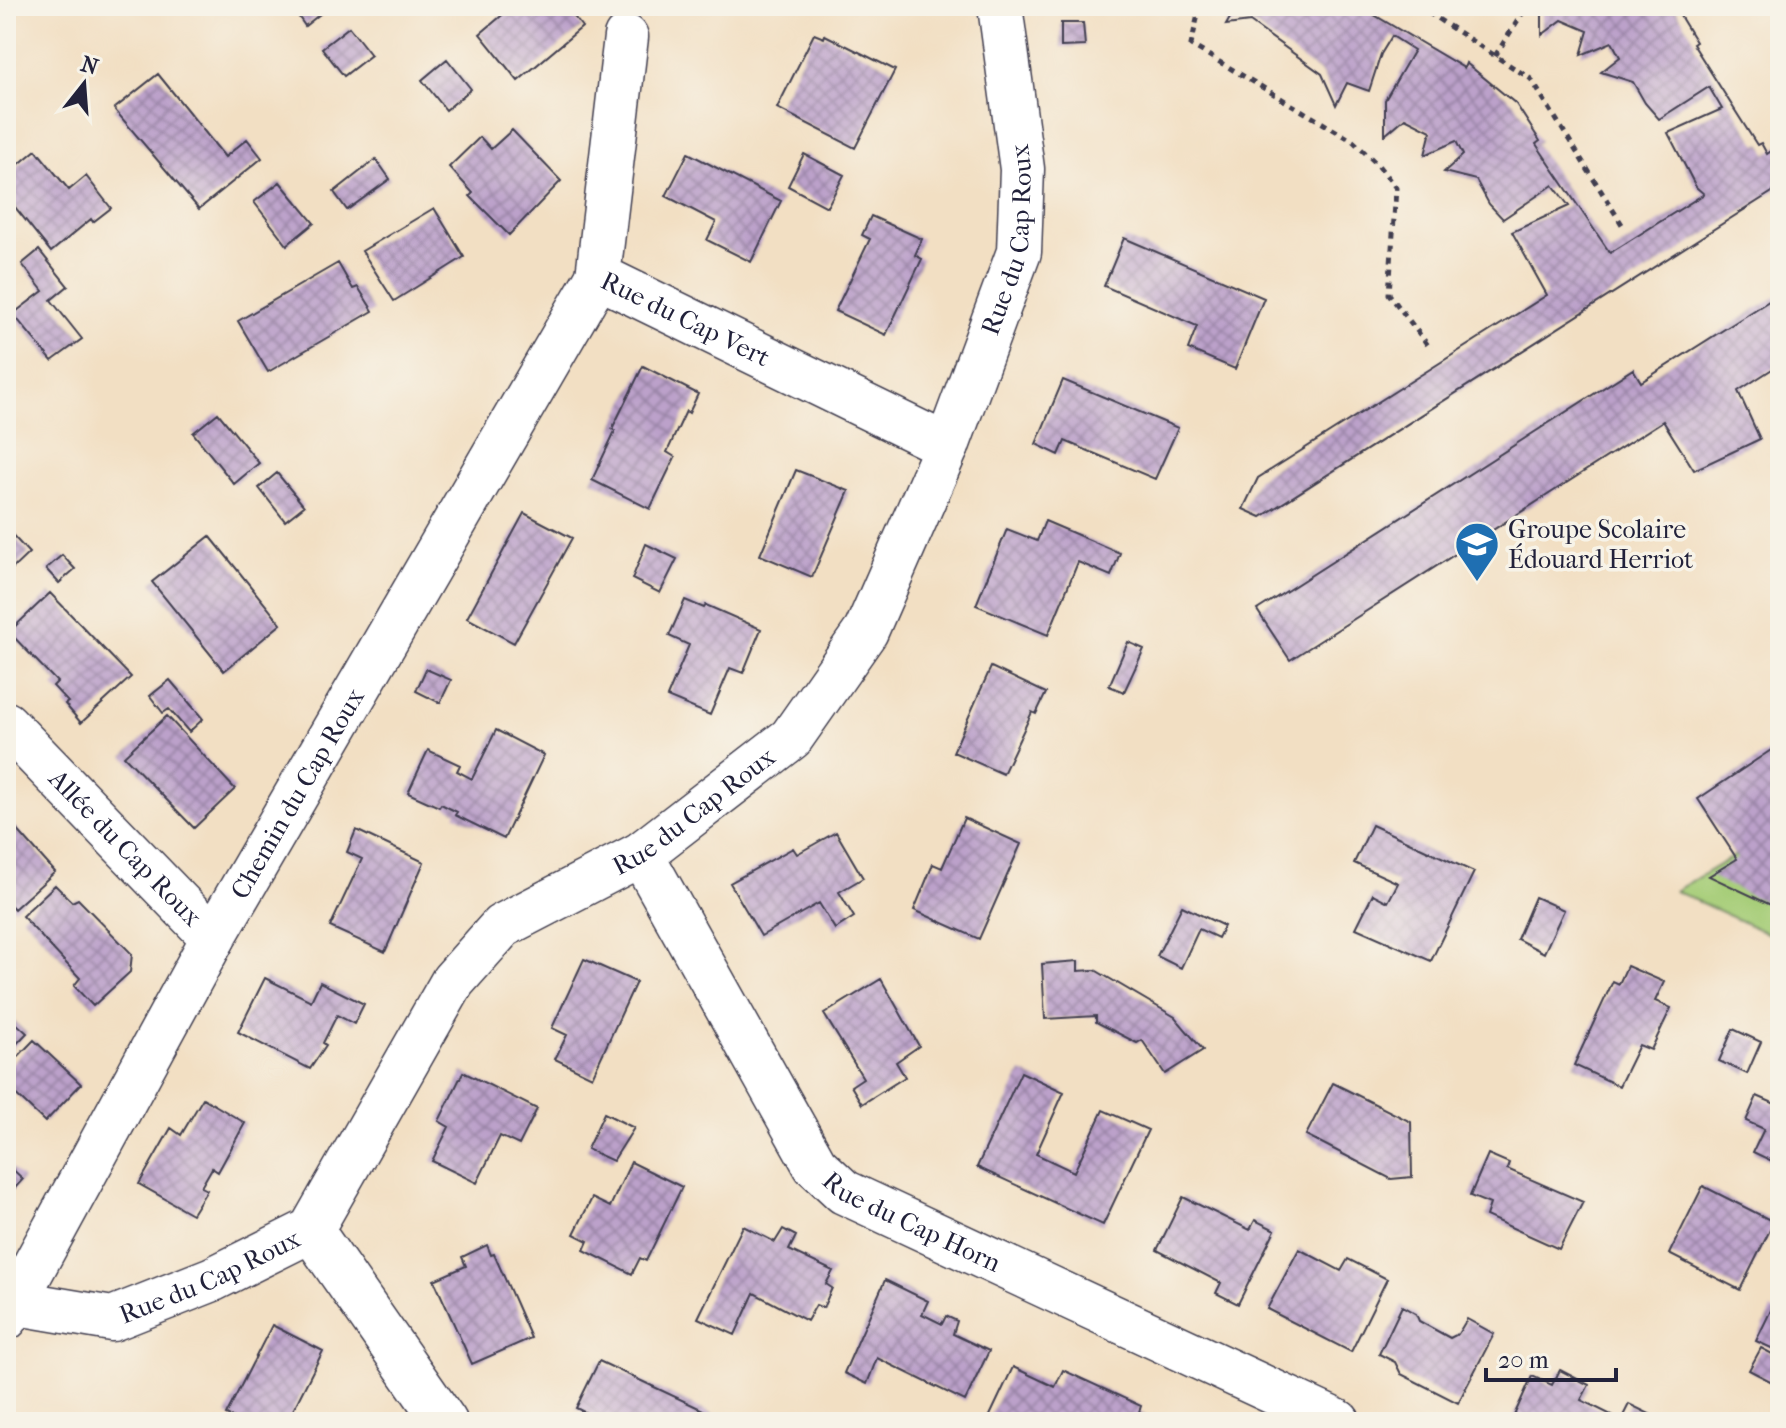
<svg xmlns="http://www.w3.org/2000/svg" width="1786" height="1428" font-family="'IM FELL French Canon',serif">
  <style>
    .pitch { fill: #a7ce79; stroke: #64785a; stroke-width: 2 }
    .building { fill: url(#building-cross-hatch) }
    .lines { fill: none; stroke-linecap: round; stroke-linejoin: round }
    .minor-casing { stroke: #413e4f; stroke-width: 47 }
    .path { stroke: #413e4f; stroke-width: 5; stroke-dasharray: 6 6; stroke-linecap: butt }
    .minor { stroke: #fff; stroke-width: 44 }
    .labels { text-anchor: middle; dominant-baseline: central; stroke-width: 7; stroke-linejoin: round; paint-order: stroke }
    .street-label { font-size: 26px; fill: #22223b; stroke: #f7f3e8 }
    .poi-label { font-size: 26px; fill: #22223b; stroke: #f7f3e8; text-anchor: start }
  </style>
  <defs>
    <pattern id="building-cross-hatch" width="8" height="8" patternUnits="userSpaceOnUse" patternTransform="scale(2)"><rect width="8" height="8" fill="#bca1ca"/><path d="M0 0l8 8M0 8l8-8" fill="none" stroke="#9883a5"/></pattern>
  </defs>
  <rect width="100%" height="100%" fill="#f7f3e8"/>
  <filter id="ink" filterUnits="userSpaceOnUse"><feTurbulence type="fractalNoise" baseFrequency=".0125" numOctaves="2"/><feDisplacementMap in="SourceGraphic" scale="16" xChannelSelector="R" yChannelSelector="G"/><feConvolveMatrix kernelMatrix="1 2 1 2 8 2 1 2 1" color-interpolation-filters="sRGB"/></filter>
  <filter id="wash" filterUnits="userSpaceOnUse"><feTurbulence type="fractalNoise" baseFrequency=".006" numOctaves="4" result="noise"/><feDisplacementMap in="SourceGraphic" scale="32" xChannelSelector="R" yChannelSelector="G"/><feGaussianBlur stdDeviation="1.8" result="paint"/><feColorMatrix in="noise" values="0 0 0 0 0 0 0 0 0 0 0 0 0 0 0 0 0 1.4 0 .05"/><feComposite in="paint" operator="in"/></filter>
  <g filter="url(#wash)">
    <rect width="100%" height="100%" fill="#f2dfc3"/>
    <path class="pitch" d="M1780 829V939L1675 891Z"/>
    <g id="blocks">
      <path class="building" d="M299 6H330L305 26 294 10Z
        M513 6H566L582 27 518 81 480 34Z
        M1237 6H1359L1464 68 1466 63 1516 104 1540 141 1536 144 1610 253 1704 194 1696 187 1668 133 1722 109 1709 87 1659 119 1645 103 1633 82 1601 72 1620 57 1612 42 1581 55 1588 31 1562 20 1542 35V6H1674L1696 42 1693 44 1757 145 1761 143 1767 154 1780 145V187L1261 517 1243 509 1258 478 1547 295 1512 232 1569 206 1553 185 1503 219 1489 204 1476 180 1444 172 1463 155 1456 141 1425 155 1431 131 1405 118 1385 135V100L1414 50 1392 36 1381 54 1369 91 1347 83 1336 105 1322 74 1250 22 1226 25Z
        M1061 23H1083L1085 46 1061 47Z
        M349 27 371 55 344 76 322 48Z
        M814 34 824 38 825 35 895 70 855 148 777 108Z
        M447 59 471 89 446 110 422 80Z
        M158 74 225 157 247 139 262 158 199 209 114 109Z
        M512 130 561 181 509 235 470 196 473 193 449 167 480 137 491 149Z
        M36 150 69 190 86 176 111 208 93 222 91 219 51 252 6 196V175Z
        M688 153 781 201 751 262 707 240 716 222 666 196Z
        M804 154 844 175 827 207 788 186Z
        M376 159 390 179 347 210 334 192Z
        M280 182 314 223 287 245 254 202Z
        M434 208 464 257 394 301 362 251Z
        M871 216 922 239 915 255 922 259 886 335 835 311 870 239 862 235Z
        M1124 238 1264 298 1235 369 1188 349 1197 326 1104 286Z
        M39 250 68 286 51 300 82 339 52 361 13 314 43 291 22 264Z
        M338 263 353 289 358 287 373 311 268 372 238 321Z
        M1780 294V364L1738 391 1760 439 1694 470 1663 421 1290 660 1257 610 1633 369 1641 382Z
        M643 366 698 394 689 413 686 411 667 452 675 457 650 509 592 480 615 431 612 429Z
        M1063 380 1178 428 1155 479 1065 441 1059 455 1036 444Z
        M218 413 259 463 234 484 193 433Z
        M796 470 849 491 812 577 760 555Z
        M277 473 304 506 285 521 259 488Z
        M524 513 572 538 514 643 467 618Z
        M1045 521 1120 553 1111 576 1078 562 1048 635 976 605 1007 529 1037 541Z
        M6 528 29 553 6 575Z
        M210 536 281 624 224 671 152 582Z
        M646 544 677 559 660 593 632 579Z
        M62 555 75 569 59 583 46 569Z
        M50 593 131 677 81 723 65 704 68 702 53 686 57 682 9 632Z
        M685 600 704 608 706 605 761 629 743 673 730 668 710 715 667 697 689 645 669 636Z
        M1128 642 1144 649 1124 692 1109 686Z
        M991 667 1046 693 1036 714 1032 712 1003 774 953 752Z
        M426 669 451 680 440 703 416 691Z
        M170 680 203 719 189 732 169 709 163 713 150 696Z
        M167 716 235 789 194 828 124 756Z
        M496 730 544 755 504 839 455 815 457 812 441 804 439 807 408 793 428 750 460 765 457 771 472 779Z
        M1780 744V900L1773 906 1709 876 1737 859 1698 799Z
        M6 817 55 872 14 909 6 900Z
        M964 818 1021 844 979 939 914 910 933 864 942 868Z
        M1372 825 1474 872 1431 961 1356 928 1373 894 1388 902 1398 883 1354 863Z
        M356 830 424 862 385 952 330 927 362 859 347 852Z
        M836 832 863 878 839 892 854 917 835 929 819 903 761 936 730 883 793 848 797 854Z
        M55 885 72 902 78 899 132 954 130 972 93 1006 74 986 80 978 22 916Z
        M1535 897 1564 910 1544 953 1517 939Z
        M1182 906 1224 926 1218 938 1199 929 1181 968 1157 956Z
        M584 959 636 982 592 1077 555 1059 567 1035 552 1028Z
        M1078 961V971L1095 970 1175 1017 1203 1050 1165 1074 1142 1040 1137 1043 1096 1022V1016L1045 1019 1042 964Z
        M1627 966 1664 982 1655 1001 1671 1008 1651 1050 1639 1045 1619 1086 1574 1065 1613 981 1619 984Z
        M265 978 311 1001 320 982 364 1004 354 1024 337 1015 323 1043 326 1045 310 1069 238 1032Z
        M881 979 919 1046 896 1062 905 1077 862 1104 851 1086 863 1078 824 1014Z
        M6 1014 27 1033 6 1055Z
        M1733 1029 1761 1042 1747 1074 1719 1061Z
        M34 1040 81 1084 45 1122 6 1085V1069Z
        M463 1072 537 1109 519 1145 500 1136 477 1183 432 1161 449 1127 439 1121Z
        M1021 1072 1064 1092 1036 1154 1074 1172 1103 1110 1148 1130 1103 1225 977 1167Z
        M1333 1083 1411 1122 1412 1177 1391 1179 1306 1135Z
        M1757 1096 1780 1106V1165L1753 1152 1764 1129 1746 1121Z
        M203 1098 245 1123 218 1172 212 1168 201 1187 207 1190 192 1214 139 1184 171 1128 181 1135Z
        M604 1113 634 1128 613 1161 587 1149Z
        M1488 1154 1509 1163 1507 1169 1583 1202 1559 1249 1486 1216 1490 1204 1470 1196Z
        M631 1162 682 1187 646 1261 640 1258 632 1274 584 1250 588 1241 574 1234 592 1198 610 1207Z
        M6 1163 23 1179 6 1198Z
        M1703 1186 1774 1222 1740 1290 1669 1254Z
        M1183 1197 1250 1230 1255 1220 1275 1230 1238 1304 1216 1293 1221 1283 1157 1250Z
        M743 1226 775 1242 783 1229 796 1236 789 1250 833 1271 826 1284 832 1288 823 1308 816 1305 807 1321 754 1293 735 1335 698 1318Z
        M487 1245 491 1255 494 1254 531 1338 472 1364 434 1280 466 1266 462 1257Z
        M1299 1249 1341 1271 1348 1259 1387 1279 1351 1352 1267 1309Z
        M885 1280 928 1301 922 1314 942 1324 946 1316 957 1321 953 1334 989 1351 965 1401 877 1358 867 1384 844 1373Z
        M1402 1306 1416 1314 1419 1321 1450 1338 1458 1334 1467 1319 1494 1334 1458 1403 1401 1374 1395 1362 1379 1354Z
        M1771 1310 1780 1314V1352L1756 1341Z
        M272 1325 323 1351 287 1422H241L226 1415Z
        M1761 1348 1780 1358V1386L1749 1370Z
        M599 1361 718 1417 716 1422H604L576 1408Z
        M1013 1367 1055 1387 1063 1370 1141 1406 1139 1412 1162 1422H1048L1040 1418 1038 1422H987Z
        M1560 1370 1589 1385 1581 1400 1621 1420 1629 1404 1666 1422H1511L1532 1376 1552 1385Z"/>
    </g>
  </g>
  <g filter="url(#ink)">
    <use href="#blocks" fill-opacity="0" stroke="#413e4f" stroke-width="2"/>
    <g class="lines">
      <g class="minor-casing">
        <g id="minor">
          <path id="s1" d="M626 37 598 276 947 446"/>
          <path id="s2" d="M6 724 213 938"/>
          <path id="s3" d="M641 854 815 1165 844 1192 1338 1422"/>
          <path d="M311 1230 445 1422"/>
          <path id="s4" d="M6 1301 112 1319 213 1279 311 1230 453 981 502 926 641 854 791 738 866 631 947 446 1019 252 1022 169 1000 6"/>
          <path id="s5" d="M6 1318 213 938 598 276"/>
        </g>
      </g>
      <path class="path" d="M1200 6 1191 45 1353 141 1377 164 1396 188 1389 294 1430 348
        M1418 6 1531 79 1623 226
        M1495 56 1527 6"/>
      <use href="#minor" class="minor"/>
    </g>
  </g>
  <defs>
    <g id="school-pin" transform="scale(2.3)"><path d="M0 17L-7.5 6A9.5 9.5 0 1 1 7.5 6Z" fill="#1f6fb2" stroke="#f7f3e8"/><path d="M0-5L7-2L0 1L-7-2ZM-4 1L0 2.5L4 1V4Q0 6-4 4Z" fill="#fff"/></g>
  </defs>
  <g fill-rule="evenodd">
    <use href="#school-pin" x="1477" y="544"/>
  </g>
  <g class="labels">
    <g class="street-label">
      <text stroke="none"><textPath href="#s4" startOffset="1582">Rue du Cap Roux</textPath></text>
      <text stroke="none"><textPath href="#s1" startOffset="338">Rue du Cap Vert</textPath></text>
      <text stroke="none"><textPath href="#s5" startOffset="600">Chemin du Cap Roux</textPath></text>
      <text stroke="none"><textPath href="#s4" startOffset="910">Rue du Cap Roux</textPath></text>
      <text stroke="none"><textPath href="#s2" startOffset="172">Allée du Cap Roux</textPath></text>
      <text stroke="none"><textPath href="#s3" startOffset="470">Rue du Cap Horn</textPath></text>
      <text stroke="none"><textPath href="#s4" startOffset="214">Rue du Cap Roux</textPath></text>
    </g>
    <g class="poi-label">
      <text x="1508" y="529">Groupe Scolaire<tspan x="1508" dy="30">Édouard Herriot</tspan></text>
    </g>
  </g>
  <rect width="1786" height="1428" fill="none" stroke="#f7f3e8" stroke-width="32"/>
  <g transform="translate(84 84) rotate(17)" stroke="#f7f3e8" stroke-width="6" paint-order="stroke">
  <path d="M0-6L14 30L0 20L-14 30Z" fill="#22223b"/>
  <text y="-12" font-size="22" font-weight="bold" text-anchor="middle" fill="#22223b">N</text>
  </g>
  <path d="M1486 1368v12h130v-12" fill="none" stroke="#22223b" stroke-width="4"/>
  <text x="1498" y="1368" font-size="24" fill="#22223b" stroke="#f7f3e8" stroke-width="6" paint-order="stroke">20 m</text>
</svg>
